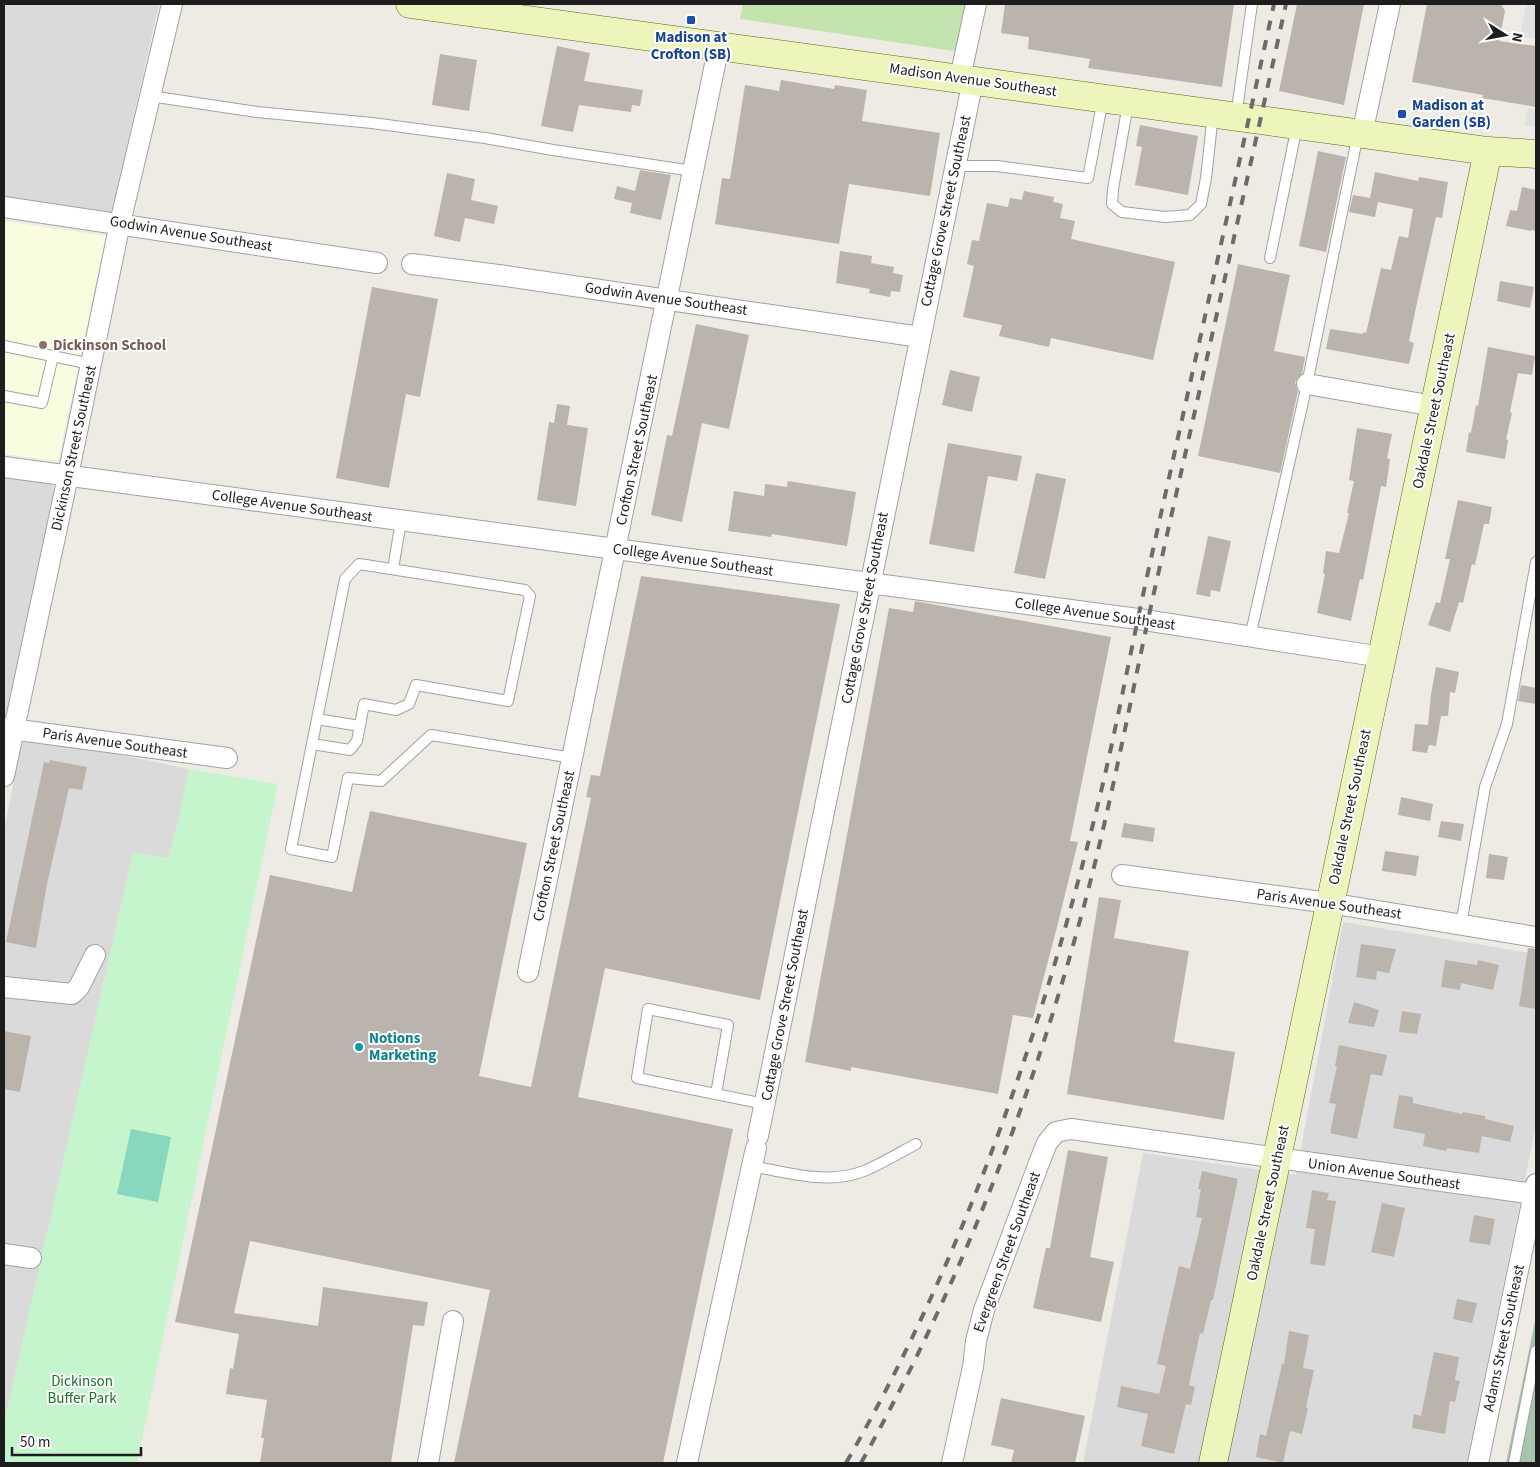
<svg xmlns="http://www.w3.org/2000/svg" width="1540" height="1467" font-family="'Source Sans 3',sans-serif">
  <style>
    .residential { fill: #dbdada }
    .education { fill: #fafcdf }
    .grass { fill: #c4e4ae }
    .cemetery { fill: #a7c5ae }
    .park { fill: #c4f5cc }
    .pitch { fill: #88d7bf }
    .parking { fill: #e1e1e1 }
    .building { fill: #bab4ad }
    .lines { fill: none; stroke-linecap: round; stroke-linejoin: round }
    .lane-casing { stroke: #a1a1a1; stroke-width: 12 }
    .street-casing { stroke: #a1a1a1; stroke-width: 22 }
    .secondary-casing { stroke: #596b0d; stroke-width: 29 }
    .lane { stroke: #fff; stroke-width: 10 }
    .street { stroke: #fff; stroke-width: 20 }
    .secondary { stroke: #edf4bc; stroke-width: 28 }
    .rail { stroke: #6b6b6b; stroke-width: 4; stroke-dasharray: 10 10; stroke-linecap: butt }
    .transit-dot { fill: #1a4fb4; stroke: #fff; stroke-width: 2 }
    .education-dot { fill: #8d6e63; stroke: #fff; stroke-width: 2 }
    .culture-dot { fill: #0f9aa8; stroke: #fff; stroke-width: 2 }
    .labels { text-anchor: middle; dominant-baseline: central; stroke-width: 4; stroke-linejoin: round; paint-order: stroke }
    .transit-label { font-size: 15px; font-weight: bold; fill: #164399; stroke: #fff }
    .street-label { font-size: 15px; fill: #1d1d1d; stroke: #fff }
    .education-label { font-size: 15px; font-weight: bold; fill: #785e54; stroke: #fff; text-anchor: start }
    .culture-label { font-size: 15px; font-weight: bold; fill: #0d838f; stroke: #fff; text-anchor: start }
    .park-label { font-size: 15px; fill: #147324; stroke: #fff }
  </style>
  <rect width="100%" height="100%" fill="#eeebe4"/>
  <path class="residential" d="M4 4H159L112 212 4 197Z
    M4 475 40 480 51 483 53 487 55 498 4 740Z
    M23 735 189 769 181 809 168 859 133 853 4 1424V831Z
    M1343 922 1536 954V1125L1467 1463H1083L1143 1153 1296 1175Z"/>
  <path class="education" d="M4 221 106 236 58 461 4 454Z"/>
  <path class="grass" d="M743 4H970L960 52 740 19Z"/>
  <path class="cemetery" d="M1536 1316V1463H1506Z"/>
  <path class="park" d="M189 769 278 784 137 1463H4V1424L133 852 168 858 181 809Z"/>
  <path class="pitch" d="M131 1129 171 1137 158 1202 117 1194Z"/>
  <path class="parking" d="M1526 4H1536V39L1520 36Z
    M1528 108 1536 110V127L1524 125Z"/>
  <path class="building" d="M1005 4H1234L1222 87 1088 68 1090 59 1028 49 1029 37 1001 33Z
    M1297 4H1364L1344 105 1279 91Z
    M1427 4H1501L1505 11 1499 41 1536 46V107L1482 98 1483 95 1412 82Z
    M557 46 590 53 584 81 643 90 640 106 632 105 631 112 579 105 573 132 541 126Z
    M440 54 477 60 469 111 432 105Z
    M781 80 834 89 835 85 867 90 862 121 940 133 930 196 849 184 839 244 715 224 722 178 730 179 745 85 779 91Z
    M1140 125 1198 136 1188 195 1135 185 1142 147 1136 146Z
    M1318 151 1346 157 1326 252 1299 246Z
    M640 170 671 175 661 220 630 213 632 203 614 199 617 186 635 191Z
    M1375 172 1418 181 1419 177 1448 182 1442 218 1436 217 1418 298 1409 341 1414 343 1409 364 1326 349 1330 329 1363 334V332L1366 333 1381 268 1391 270 1399 236 1408 238 1413 209 1378 202 1375 217 1349 212 1353 195 1370 198Z
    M447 173 475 179 471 200 498 206 494 224 465 218 460 242 434 236Z
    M1522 187 1536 190V231L1531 230V231L1506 226 1510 210 1517 211Z
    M1024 191 1054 197 1053 202 1063 204 1060 218 1075 221 1071 239 1175 262 1153 360 1051 338 1049 347 999 336 1002 325 963 317 974 266 967 264 972 240 979 241 987 203 1008 207 1010 198 1022 200Z
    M840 251 872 256 871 263 894 267 893 273 903 275 900 292 891 291 890 297 869 293 870 289 836 283Z
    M1238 264 1290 275 1274 351 1305 357 1302 374 1295 382 1298 391 1280 473 1198 456Z
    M1500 281 1534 287 1530 308 1497 301Z
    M372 287 438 299 420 397 406 394 389 488 336 478Z
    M696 324 749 335 729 429 702 423 682 522 651 515 667 435 672 436Z
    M1488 347 1535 356 1532 375 1518 373 1510 412 1512 413 1506 439 1508 440 1505 459 1466 452 1469 432 1471 433 1476 405 1478 406Z
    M950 370 980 377 972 412 942 405Z
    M557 404 570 406 567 425 588 428 576 506 537 500 549 422 554 423Z
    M1357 428 1392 434 1387 458 1390 459 1386 487 1381 486 1363 580 1360 579 1351 621 1317 613 1325 574 1323 573 1326 551 1339 553 1349 513H1347L1354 481 1349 480Z
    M948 443 1022 456 1017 481 988 476 974 552 929 544Z
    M1036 473 1066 479 1045 579 1014 573Z
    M788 481 856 492 847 546 772 534 771 537 728 531 734 491 764 496 765 484 787 487Z
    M1458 500 1492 507 1489 524H1484L1475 565 1472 564 1463 603 1459 602 1450 632 1428 625 1436 602 1440 603 1450 559H1445Z
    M1208 536 1231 541 1220 592 1211 590 1210 597 1196 594Z
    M641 576 840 604 760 1000 605 968 578 1097 733 1129 663 1463H454L490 1290 250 1241 234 1313 318 1326 323 1287 428 1302 424 1326 413 1325 391 1463H260L264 1438H261L267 1400 226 1394 230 1368 233 1369 239 1334 175 1322 270 875 352 892 370 811 527 843 479 1076 531 1087 591 798 586 797 591 775 600 776Z
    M915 601 1111 637 1070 841 1078 842 1056 931 1033 1018 1013 1015 998 1094 851 1067V1071L805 1062 889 608 913 612Z
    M1436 667 1459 672 1455 693 1450 692 1448 716H1441L1436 746 1429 745 1427 753 1412 751 1415 724 1428 725 1431 694Z
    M1521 685 1536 688V704L1518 701Z
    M50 760 87 767 82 790 69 788 47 884 36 948 6 942 44 762 49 763Z
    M1401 797 1433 804 1430 821 1398 815Z
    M1441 821 1464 824 1461 841 1438 837Z
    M1124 823 1155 828 1153 842 1121 837Z
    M1385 851 1419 856 1416 876 1382 871Z
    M1489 854 1508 857 1504 880 1486 878Z
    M1099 897 1121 900 1114 938 1189 951 1174 1042 1235 1052 1224 1120 1067 1094Z
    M1361 944 1396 949 1389 973 1377 971 1376 980 1356 977Z
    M1528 948 1536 949V1009L1519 1006Z
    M1445 960 1477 965 1478 960 1499 965 1493 990 1461 983 1460 990 1441 987Z
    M1354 1002 1379 1010 1374 1027 1348 1023Z
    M1402 1011 1421 1014 1417 1034 1399 1032Z
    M4 1031 31 1036 20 1092 4 1089Z
    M1339 1045 1387 1055 1382 1076 1371 1074 1357 1139 1330 1133 1336 1104 1329 1103 1337 1066H1335Z
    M1399 1095 1413 1097V1103L1462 1114 1463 1112 1485 1116V1119L1514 1126 1510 1142 1482 1136 1479 1153 1447 1148 1446 1151 1423 1146 1425 1134 1393 1128Z
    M1068 1150 1108 1157 1090 1257 1114 1262 1101 1322 1033 1308 1046 1248H1050Z
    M1202 1171 1238 1179 1213 1300H1211L1203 1334 1200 1333 1189 1385 1195 1387 1191 1405 1186 1404 1174 1454 1141 1446 1148 1414 1117 1407 1121 1386 1159 1394 1166 1366 1157 1364 1179 1266 1190 1269 1202 1218 1196 1217 1201 1189H1198Z
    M1312 1190 1329 1193 1327 1200 1336 1201 1325 1266 1310 1264 1315 1229 1306 1228Z
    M1382 1203 1405 1208 1394 1257 1371 1252Z
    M1474 1215 1495 1219 1490 1245 1469 1242Z
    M1457 1299 1477 1303 1472 1323 1453 1319Z
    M1289 1331 1309 1335 1303 1368 1314 1370 1306 1407 1308 1408 1302 1434 1290 1431 1283 1463 1256 1457 1260 1434 1266 1436 1282 1364H1284Z
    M1434 1352 1459 1357 1455 1380 1460 1381 1455 1402 1450 1401 1445 1434 1412 1428 1414 1414 1421 1416Z
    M1001 1398 1085 1416 1075 1463H1011L1014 1450 991 1445Z"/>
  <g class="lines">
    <g class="lane-casing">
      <path id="lane" d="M150 96 257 112 372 123 485 138 553 150 693 171
        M1128 104 1113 189 1112 204 1122 212 1165 217 1190 215 1201 204 1206 178 1213 114
        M1236 116 1252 4
        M955 166H997L1088 178 1103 99
        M1270 258 1297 126
        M4 346 91 364
        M4 396 42 403 53 356
        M393 569 401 521
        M1250 637 1307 384 1358 134
        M317 719 360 726
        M312 744 350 750 357 741 364 704 396 710 409 704 416 685 508 701 530 596 525 590 359 564 345 579 291 849 332 857 348 778 381 781 431 735 573 758
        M1461 925 1485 787 1507 724 1536 562
        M716 1094 728 1025 648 1009 637 1078 765 1104
        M752 1166C788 1173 828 1185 864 1171 881 1164 899 1153 916 1144
        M1514 1463 1536 1351"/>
    </g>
    <g class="street-casing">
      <path id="street" d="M960 78 976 4
        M1362 134 1390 4
        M4 207 377 263
        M412 264 506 276 920 337
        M1307 384 1434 406
        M4 467 1138 619 1382 657
        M4 728 227 758
        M4 776 64 495 120 223 172 4
        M1122 875 1329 903 1536 937
        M528 972 719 45
        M4 987 72 994 79 987 95 955
        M758 1136 973 80
        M4 1254 31 1258
        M428 1463 453 1321
        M687 1463 756 1148
        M952 1463 973 1367 976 1341 984 1310 1039 1163 1047 1143 1056 1132 1071 1129 1534 1194
        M1478 1463 1536 1184"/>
    </g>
    <g class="secondary-casing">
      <path id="secondary" d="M410 4 1488 151 1536 154
        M1213 1463 1488 151"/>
    </g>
    <use href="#lane" class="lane"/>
    <use href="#street" class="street"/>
    <use href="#secondary" class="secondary"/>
    <path class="rail" d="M846 1463C960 1265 1036 1049 1092 828 1113 747 1128 663 1146 581 1189 388 1232 196 1274 4
      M861 1463C956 1292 1027 1113 1079 924 1110 813 1130 700 1155 588 1199 393 1243 199 1286 4"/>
  </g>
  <g class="transit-dot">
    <rect x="686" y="15" width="10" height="10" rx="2.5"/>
    <rect x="1397" y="109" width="10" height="10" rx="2.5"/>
  </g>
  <circle class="education-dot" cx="43" cy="345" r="5"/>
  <circle class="culture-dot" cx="359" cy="1047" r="5"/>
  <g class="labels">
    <g class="transit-label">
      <text x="691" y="37">Madison at<tspan x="691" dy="17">Crofton (SB)</tspan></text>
      <text x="1412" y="105" text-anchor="start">Madison at<tspan x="1412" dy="17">Garden (SB)</tspan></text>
    </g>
    <g class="street-label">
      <text transform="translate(973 80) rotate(8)">Madison Avenue Southeast</text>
      <text transform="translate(946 211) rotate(-78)">Cottage Grove Street Southeast</text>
      <text transform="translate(191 234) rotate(9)">Godwin Avenue Southeast</text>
      <text transform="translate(666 299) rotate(8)">Godwin Avenue Southeast</text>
      <text transform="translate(1434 411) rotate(-78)">Oakdale Street Southeast</text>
      <text transform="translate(74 448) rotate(-78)">Dickinson Street Southeast</text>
      <text transform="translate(637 450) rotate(-78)">Crofton Street Southeast</text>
      <text transform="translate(292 506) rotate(8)">College Avenue Southeast</text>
      <text transform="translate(693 560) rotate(8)">College Avenue Southeast</text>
      <text transform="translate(865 608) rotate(-79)">Cottage Grove Street Southeast</text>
      <text transform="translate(1095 614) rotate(8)">College Avenue Southeast</text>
      <text transform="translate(115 743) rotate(8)">Paris Avenue Southeast</text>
      <text transform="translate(1350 807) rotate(-78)">Oakdale Street Southeast</text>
      <text transform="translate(554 846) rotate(-78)">Crofton Street Southeast</text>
      <text transform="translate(1329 904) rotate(8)">Paris Avenue Southeast</text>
      <text transform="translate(785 1005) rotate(-79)">Cottage Grove Street Southeast</text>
      <text transform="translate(1384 1174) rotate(8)">Union Avenue Southeast</text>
      <text transform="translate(1268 1203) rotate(-78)">Oakdale Street Southeast</text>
      <text transform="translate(1007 1252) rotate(-70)">Evergreen Street Southeast</text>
      <text transform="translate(1504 1338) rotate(-78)">Adams Street Southeast</text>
    </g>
    <g class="education-label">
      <text x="53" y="345">Dickinson School</text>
    </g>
    <g class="culture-label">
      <text x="369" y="1038">Notions<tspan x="369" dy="17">Marketing</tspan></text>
    </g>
    <g class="park-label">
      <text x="82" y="1381">Dickinson<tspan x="82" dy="17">Buffer Park</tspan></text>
    </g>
  </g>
  <rect width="1540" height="1467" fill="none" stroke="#1d1d1d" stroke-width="10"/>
  <g transform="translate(1505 35) rotate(101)" stroke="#ffffff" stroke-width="4" paint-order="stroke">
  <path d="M0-4L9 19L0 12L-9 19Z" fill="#1d1d1d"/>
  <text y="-8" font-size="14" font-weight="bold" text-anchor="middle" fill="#1d1d1d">N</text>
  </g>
  <path d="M12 1447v8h129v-8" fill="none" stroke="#1d1d1d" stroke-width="2.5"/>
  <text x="20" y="1447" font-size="15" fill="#1d1d1d" stroke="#ffffff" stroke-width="4" paint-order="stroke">50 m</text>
</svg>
